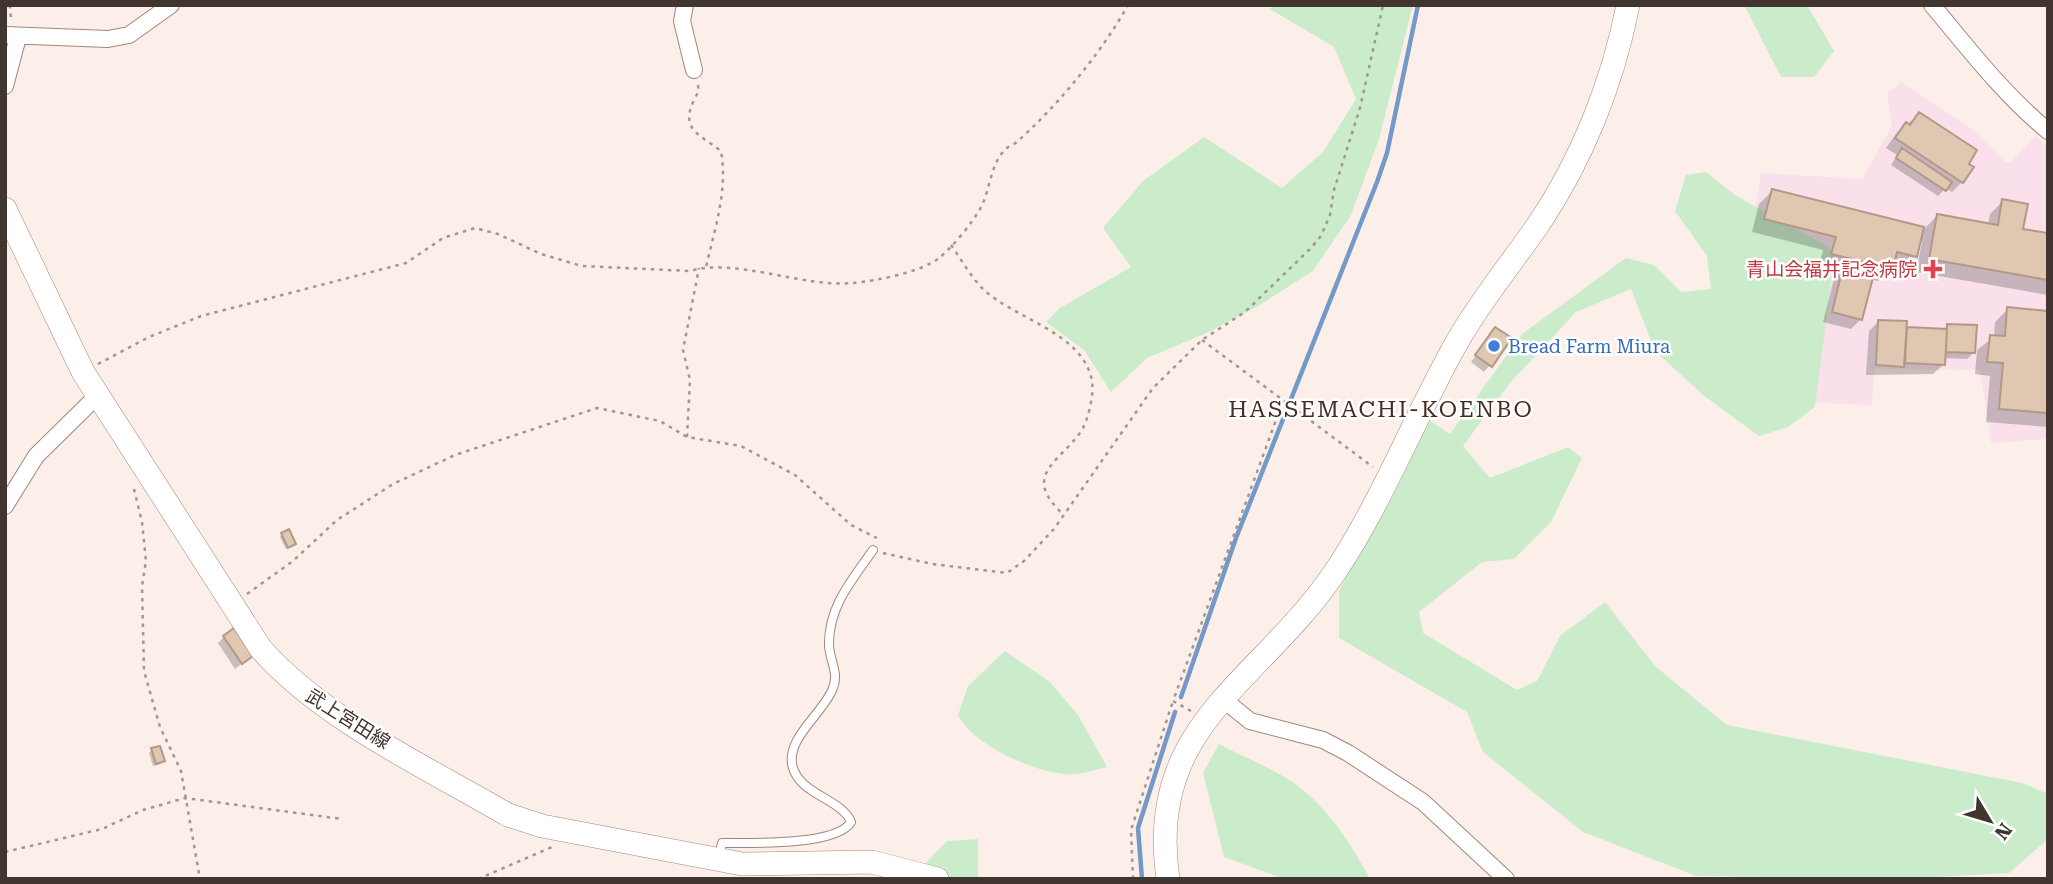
<svg xmlns="http://www.w3.org/2000/svg" width="2053" height="884" font-family="'Roboto Serif','Noto Sans JP',serif">
  <style>
    .medical { fill: #f9e0ea }
    .green { fill: #caecca }
    .shadow { fill: #0003 }
    .lines { fill: none; stroke-linecap: round; stroke-linejoin: round }
    .stream { stroke: #7499c9; stroke-width: 4.5 }
    .building { fill: #e0c7b2; stroke: #b19985; stroke-width: 2 }
    .lane-casing { stroke: #a38678; stroke-width: 10 }
    .street-casing { stroke: #a38678; stroke-width: 18 }
    .secondary-casing { stroke: #a38678; stroke-width: 24 }
    .path { stroke: #a39690; stroke-width: 2.5; stroke-dasharray: 3.5 5; stroke-linecap: butt }
    .lane { stroke: #fff; stroke-width: 8 }
    .street { stroke: #fff; stroke-width: 16 }
    .secondary { stroke: #fff; stroke-width: 23 }
    .health-dot { fill: #e0444e; stroke: #fff; stroke-width: 2.5 }
    .shop-dot { fill: #3f7fe0; stroke: #fff; stroke-width: 2.5 }
    .labels { text-anchor: middle; dominant-baseline: central; stroke-width: 5; stroke-linejoin: round; paint-order: stroke }
    .health-label { font-size: 19px; fill: #be3a42; stroke: #fff; text-anchor: end }
    .shop-label { font-size: 19px; fill: #366cbe; stroke: #fff; text-anchor: start }
    .street-label { font-size: 19px; fill: #41352f; stroke: #fff }
    .quarter-label { font-size: 23px; letter-spacing: 2px; fill: #452d21; stroke: #fff }
  </style>
  <rect width="100%" height="100%" fill="#fcefe9"/>
  <path class="medical" d="M1901 82 1971 128 2005 162H2011L2035 136 2048 146V439L1991 443 1980 370 1874 369 1872 405 1808 402 1752 225 1761 173 1862 179 1892 126 1887 93Z"/>
  <path class="green" d="M1275 5H1413L1379 139 1351 215 1313 271 1258 306 1207 333 1147 358 1111 392 1084 350 1046 322 1060 308 1131 267 1103 228 1143 181 1204 137 1282 188 1323 152 1356 99 1334 47 1270 9Z
    M1744 5H1807L1834 51 1814 77H1781Z
    M1706 172 1735 195 1835 251 1815 407 1788 427 1759 436 1703 395 1655 351 1631 289 1576 312 1510 383 1463 446 1490 478 1568 447 1582 458 1551 522 1514 559 1482 562 1419 612 1423 633 1517 690 1537 681 1560 636 1605 602 1656 667 1727 725 2022 783 2048 794V839L2009 873 1902 879 1696 876 1583 832 1483 752 1467 712 1339 638V591L1426 418 1450 434 1522 334 1626 258 1654 265 1681 292 1711 289 1707 256 1675 211 1686 175Z
    M1005 651 1050 682 1078 715 1107 767C1094 770 1077 776 1064 774 1032 771 973 745 958 715L968 686Z
    M1219 744C1242 756 1266 766 1288 779 1324 802 1350 841 1370 879H1284L1224 857 1203 773Z
    M978 839V879H922L923 866 947 841Z"/>
  <path class="shadow" d="M1919 114 1966 164 1962 182 1952 192 1946 188 1938 196 1891 165 1897 155 1886 148 1896 134Z
    M1772 191 1924 229 1937 216 1988 225 1990 214 2003 201 2021 231 2048 235V295L1916 272 1922 242 1919 241 1915 256 1902 269 1892 267 1878 281 1871 279 1861 319 1851 329 1823 322 1836 271 1819 267 1823 250 1752 232 1759 204Z
    M2008 309 2048 312V427L1986 422 1990 376 1975 374 1977 350 1994 337 1995 322Z
    M1879 321 1905 329 1942 331 1948 326 1973 353 1967 359 1944 358 1943 365 1933 374 1866 375 1869 331Z
    M1495 329 1490 365 1484 372 1471 362Z
    M282 534 294 544 286 549 280 537Z
    M224 637 244 662 235 669 218 643Z
    M152 750 163 761 161 764 153 766 149 753Z"/>
  <g class="lines">
    <path class="stream" d="M1181 697 1236 538 1377 182 1387 153 1418 5
      M1142 879 1138 828 1175 712"/>
  </g>
  <path class="building" d="M1919 112 1977 150 1969 164 1974 167 1963 183 1895 138 1906 122 1910 125Z
    M1902 148 1952 182 1946 191 1896 158Z
    M1772 189 1924 227 1917 257 1897 252 1893 269 1831 254 1836 237 1764 219Z
    M2002 199 2028 204 2023 229 2048 233V280L1929 259 1937 214 1998 225Z
    M1845 259 1876 266 1862 320 1832 312Z
    M2007 307 2048 311V413L1999 409 2003 363 1987 362 1990 335 2005 336Z
    M1878 320 1907 321 1904 367 1876 365Z
    M1947 324 1977 325 1975 353 1946 352Z
    M1495 327 1512 338 1492 367 1475 355Z
    M1907 327 1947 329 1945 365 1905 363Z
    M289 529 296 544 288 548 281 533Z
    M234 628 253 656 242 664 223 636Z
    M160 746 165 761 156 764 151 748Z"/>
  <g class="lines">
    <g class="lane-casing">
      <path id="lane" d="M719 856 722 843C749 843 837 846 851 822 842 799 801 795 793 768 784 739 824 713 833 688 839 673 830 661 829 646 828 607 852 580 873 550"/>
    </g>
    <g class="street-casing">
      <path id="street" d="M685 5 682 21 694 70
        M1932 5C1969 49 2003 94 2048 131
        M5 35 108 39 129 35 171 5
        M5 86 17 41 13 35
        M5 506 36 456 97 396
        M1224 700 1250 721 1323 740 1348 753 1423 802 1506 879"/>
    </g>
    <g class="secondary-casing">
      <path id="secondary" d="M5 209 83 372 261 649C324 720 426 767 508 815L542 826 742 864 872 862 937 879
        M1168 879C1145 724 1260 683 1335 572 1383 500 1414 418 1457 342 1480 301 1511 264 1538 225 1582 160 1613 82 1628 5"/>
    </g>
    <path class="path" d="M10 5 11 21
      M698 85C699 92 697 94 694 100 680 130 699 134 721 151 728 190 715 228 706 267
      M951 245C961 259 971 277 983 289 1014 319 1083 332 1092 381 1094 394 1089 416 1083 428 1063 462 1018 473 1064 515
      M1202 340 1373 467
      M98 364 149 337 201 316 406 263 443 238 475 228 498 234 541 254 582 266 690 271C733 257 804 288 853 283 875 281 922 272 939 258 951 249 973 222 980 209 990 192 990 164 1005 150 1008 146 1014 145 1018 141 1058 105 1102 52 1128 5
      M687 437 690 380 683 350 699 268
      M134 489 142 522 146 561 142 586 144 671 160 727 181 771 200 879
      M883 553 932 564 1007 573 1024 561 1054 529 1153 388 1202 340 1245 312 1311 248 1321 236 1330 215 1334 190 1360 108 1383 5
      M247 594 293 561 337 520 393 484 455 455 597 408 660 421 687 437 741 446 795 475 851 525 877 538
      M1191 711 1173 701 1283 401
      M5 852 102 829 143 810 185 798 342 819
      M478 879 552 847
      M1133 879 1131 830 1173 701"/>
    <use href="#lane" class="lane"/>
    <use href="#street" class="street"/>
    <use href="#secondary" class="secondary"/>
  </g>
  <path class="health-dot" d="M1929.5 258.5h7v7h7v7h-7v7h-7v-7h-7v-7h7z"/>
  <circle class="shop-dot" cx="1494" cy="346" r="7"/>
  <g class="labels">
    <g class="health-label">
      <text x="1917" y="269">青山会福井記念病院</text>
    </g>
    <g class="shop-label">
      <text x="1508" y="346">Bread Farm Miura</text>
    </g>
    <g class="street-label">
      <text transform="translate(348 719) rotate(32)">武上宮田線</text>
    </g>
    <g class="quarter-label">
      <text x="1381" y="409">HASSEMACHI-KOENBO</text>
    </g>
  </g>
  <rect width="2053" height="884" fill="none" stroke="#41352f" stroke-width="14"/>
  <g transform="translate(1990 821) rotate(128)" stroke="#ffffff" stroke-width="5" paint-order="stroke">
  <path d="M0-5L12 26L0 18L-12 26Z" fill="#41352f"/>
  <text y="-10" font-size="19" font-weight="bold" text-anchor="middle" fill="#41352f">N</text>
  </g>
</svg>
